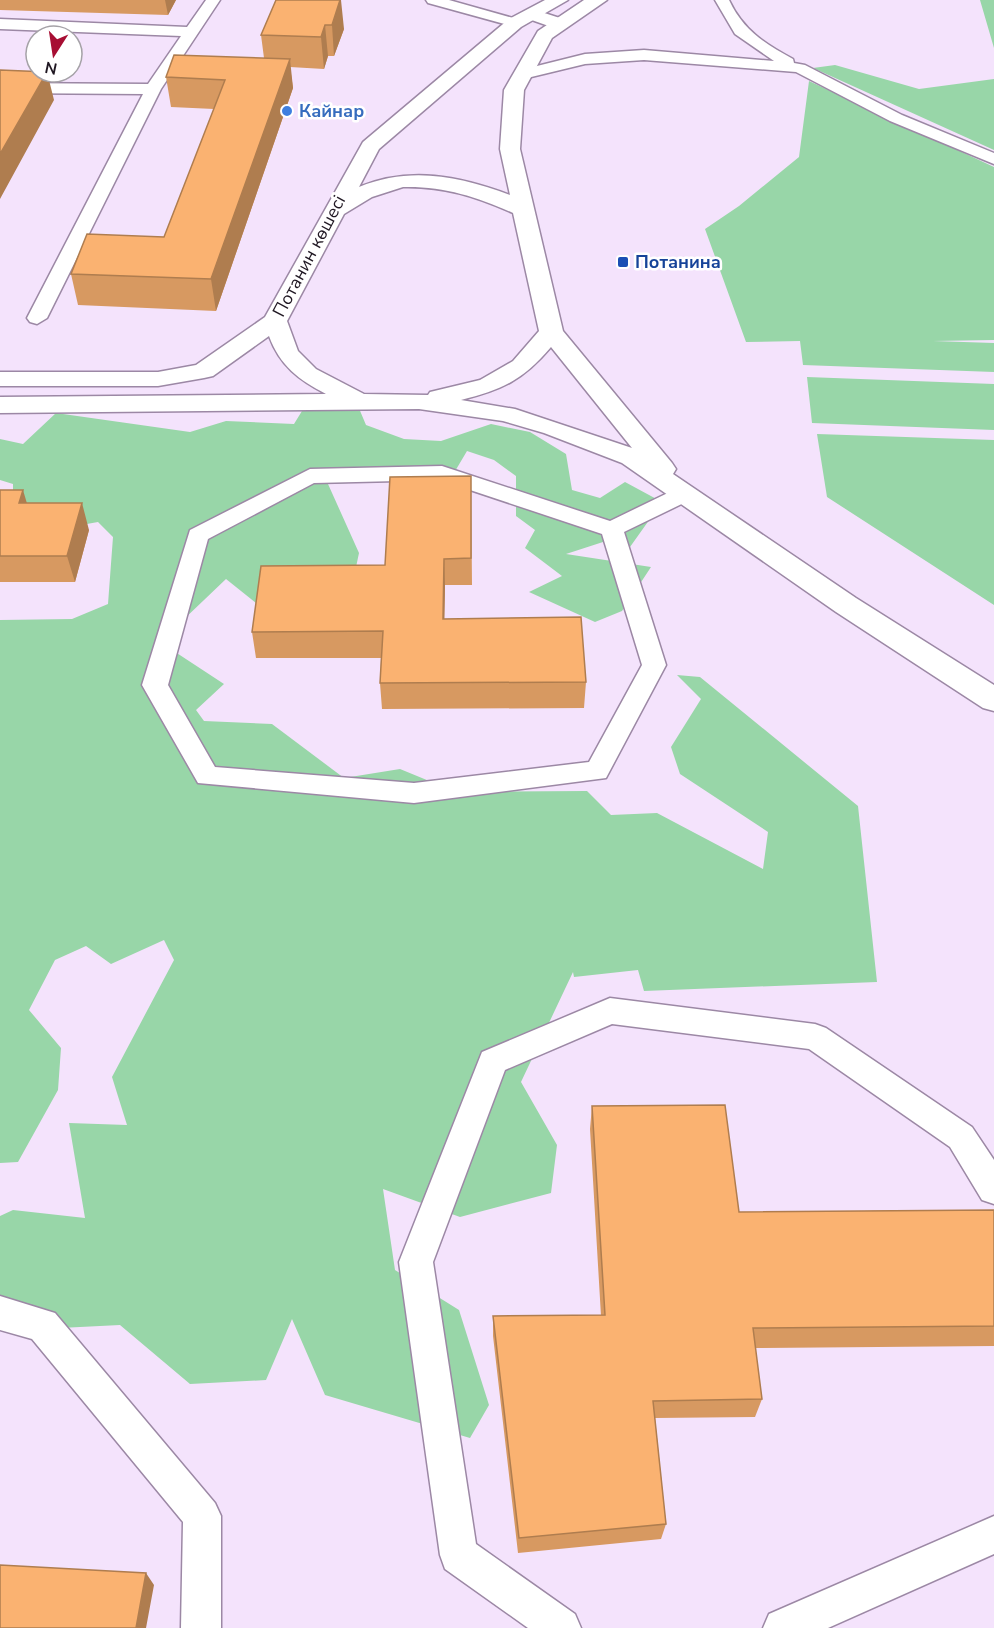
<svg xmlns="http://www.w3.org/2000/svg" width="994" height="1628" font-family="'Nunito Sans',sans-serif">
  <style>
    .green { fill: #98d6a8 }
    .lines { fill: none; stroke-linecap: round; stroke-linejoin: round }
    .service-casing { stroke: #9c88a5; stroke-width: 3 }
    .minor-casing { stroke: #9c88a5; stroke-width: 3 }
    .secondary-casing { stroke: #9c88a5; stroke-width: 3 }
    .service { fill: #fff; fill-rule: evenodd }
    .minor { fill: #fff; fill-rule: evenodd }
    .secondary { fill: #fff; fill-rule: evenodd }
    .wall { fill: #d79961 }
    .shaded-wall { fill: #af7d4f }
    .building { fill: #fab271; stroke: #af7d4f; stroke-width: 1.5 }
    .shop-dot { fill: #3f7fe0; stroke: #fff; stroke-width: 2 }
    .transit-dot { fill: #1a4fb4; stroke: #fff; stroke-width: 2 }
    .labels { text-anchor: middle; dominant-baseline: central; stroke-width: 5; stroke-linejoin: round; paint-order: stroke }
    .far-shop-label { font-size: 18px; font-weight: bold; fill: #366cbe; stroke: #fff; text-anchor: start }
    .far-street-label { font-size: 18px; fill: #1f1722; stroke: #fff }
    .far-transit-label { font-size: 18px; font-weight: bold; fill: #164399; stroke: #fff; text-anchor: start }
  </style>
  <rect width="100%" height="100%" fill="#f4e3fc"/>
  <path class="green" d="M980 0H994V48Z
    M835 65 919 89 994 79V150L813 68Z
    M809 81 994 167V340L933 341 994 343V372L803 365 800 341 746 342 705 229 739 206 799 157Z
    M807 377 994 384V430L812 423Z
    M358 406 366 425 404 439 441 441 491 424 530 432 566 454 572 490 600 498 625 482 662 502 630 547 603 542 566 554 651 567 622 611 595 622 529 592 562 576 525 548 535 530 516 516V476L494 460 467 451 451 478 328 484 359 553 349 600 271 615 226 579 160 642 224 684 196 710 204 721 272 724 344 778 400 769 456 792 587 791 611 815 657 813 763 869 768 832 680 774 671 747 701 699 677 675 700 677 858 806 877 982 644 991 638 970 574 977 573 972 521 1082 557 1145 551 1193 460 1217 383 1189 395 1270 459 1310 489 1405 470 1438 325 1395 292 1319 266 1380 190 1384 120 1325 0 1331V1216L13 1210 85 1218 69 1123 127 1125 112 1077 174 960 164 940 111 964 86 946 55 960 29 1010 61 1048 58 1090 18 1162 0 1163V620L72 619 108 604 113 537 98 522 53 530 13 516V484L0 480V439L23 444 56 413 190 432 226 421 294 424 302 411Z
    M817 434 994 440V605L827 497Z"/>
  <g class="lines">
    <g class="service-casing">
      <path id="service" d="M206 0H220L161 89 47 318 37 324 30 322 27 318 143 94 0 93V83L148 84 181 36 0 29V19L187 27Z
        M426 0H449L520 20 522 23 515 27 428 3Z
        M715 0H729C743 30 765 44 793 59L794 63 805 65 902 115 994 153V164L890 121 796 72 644 60 585 64 523 79 515 74 517 71 585 54 644 50 774 61 735 34Z
        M442 466 610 521 676 489H692L695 494 692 499 624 532 666 665 606 778 414 803 198 783 142 685 190 530 310 469ZM440 480 602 534 642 665 589 762 414 783 215 767 168 685 208 539 314 483Z
        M610 998 815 1024 826 1028 972 1127 994 1160V1204L982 1200 950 1147 809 1049 612 1024 505 1070 433 1262 476 1544 575 1614 581 1628H528L445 1569 440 1555 399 1262 482 1052Z
        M0 1296 55 1313 215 1503 221 1516V1628H181L183 1522 32 1339 0 1330Z
        M994 1516V1554L828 1628H763L769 1614Z"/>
    </g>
    <g class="minor-casing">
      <path id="minor" d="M532 9 566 20 569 24 560 30 526 18 523 14Z"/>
    </g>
    <g class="secondary-casing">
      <path id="secondary" d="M545 0H568L521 27 379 149 359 187C410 166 459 176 510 195L500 149 504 90 538 31 584 0H607L552 38 524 90 520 149 563 331 672 463 676 469 673 474 856 598 994 685V711L983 708 836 612 622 463 544 433 503 421 419 409 0 413V397L326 394C299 380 280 366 269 336L213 376 204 378 158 386H0V372H158L196 365 265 317 363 142 509 19ZM403 187C444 186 477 197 513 213L539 331 513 361 480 380 430 392 428 395 364 394 316 369 298 351 287 321 344 214 372 197ZM551 347 632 448 515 409 461 400C502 390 523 380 551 347Z"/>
    </g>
    <use href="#service" class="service"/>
    <use href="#minor" class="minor"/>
    <use href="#secondary" class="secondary"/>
  </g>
  <path class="wall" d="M0 0H176L168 15 0 10Z
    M276 0 344 29 334 56H328L324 69 290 67 293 88 216 311 78 305 71 274 164 237 214 109 171 107 166 77 264 58 261 35Z
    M471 476 472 585H445L444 619 586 682 584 708 382 709 380 683 381 658H256L252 632 385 565Z
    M0 490 27 503 89 530 75 582H0Z
    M592 1106 739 1212 994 1210V1346L755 1348 762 1399 755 1417 655 1418 666 1524 661 1539 518 1553 493 1336V1316H601L590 1129Z"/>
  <path class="shaded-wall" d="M165 0H176L168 15Z
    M340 0H341L344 29 334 56 332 25Z
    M325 25 328 56 324 69 321 37Z
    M290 59 293 88 216 311 211 279Z
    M47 72 54 100 0 199V154Z
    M23 490 31 517 19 503Z
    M82 503 89 530 75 582 67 556Z
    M444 559 445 585 444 645 443 619Z
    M146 1573 154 1585 146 1628H136Z"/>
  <path class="building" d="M276 0H340L332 25H325L321 37 261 35Z
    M174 55 290 59 211 279 71 274 87 234 164 237 225 80 166 77Z
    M0 70 47 72 0 154Z
    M471 476V558L444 559 443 619 581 617 586 682 380 683 383 631 252 632 261 566 385 565 390 477Z
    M0 490H23L19 503H82L67 556H0Z
    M725 1105 739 1212 994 1210V1326L753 1328 762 1399 653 1401 666 1524 519 1538 493 1316 605 1315 592 1106Z
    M0 1565 146 1573 136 1628H0Z"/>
  <circle class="shop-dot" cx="287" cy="111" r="6"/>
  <rect class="transit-dot" x="617" y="256" width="12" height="12" rx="3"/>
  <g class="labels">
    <g class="far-shop-label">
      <text x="299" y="111">Кайнар</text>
    </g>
    <g class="far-street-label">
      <text transform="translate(309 256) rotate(-62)">Потанин көшесі</text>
    </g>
    <g class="far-transit-label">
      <text x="635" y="262">Потанина</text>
    </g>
  </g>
  <g transform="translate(54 54) rotate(192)"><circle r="28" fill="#ffffff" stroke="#a5a2a7" stroke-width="1.5"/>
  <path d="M0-4.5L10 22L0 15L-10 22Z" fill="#a70e33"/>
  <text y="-9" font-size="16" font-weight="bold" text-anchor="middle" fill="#1f1722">N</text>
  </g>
</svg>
